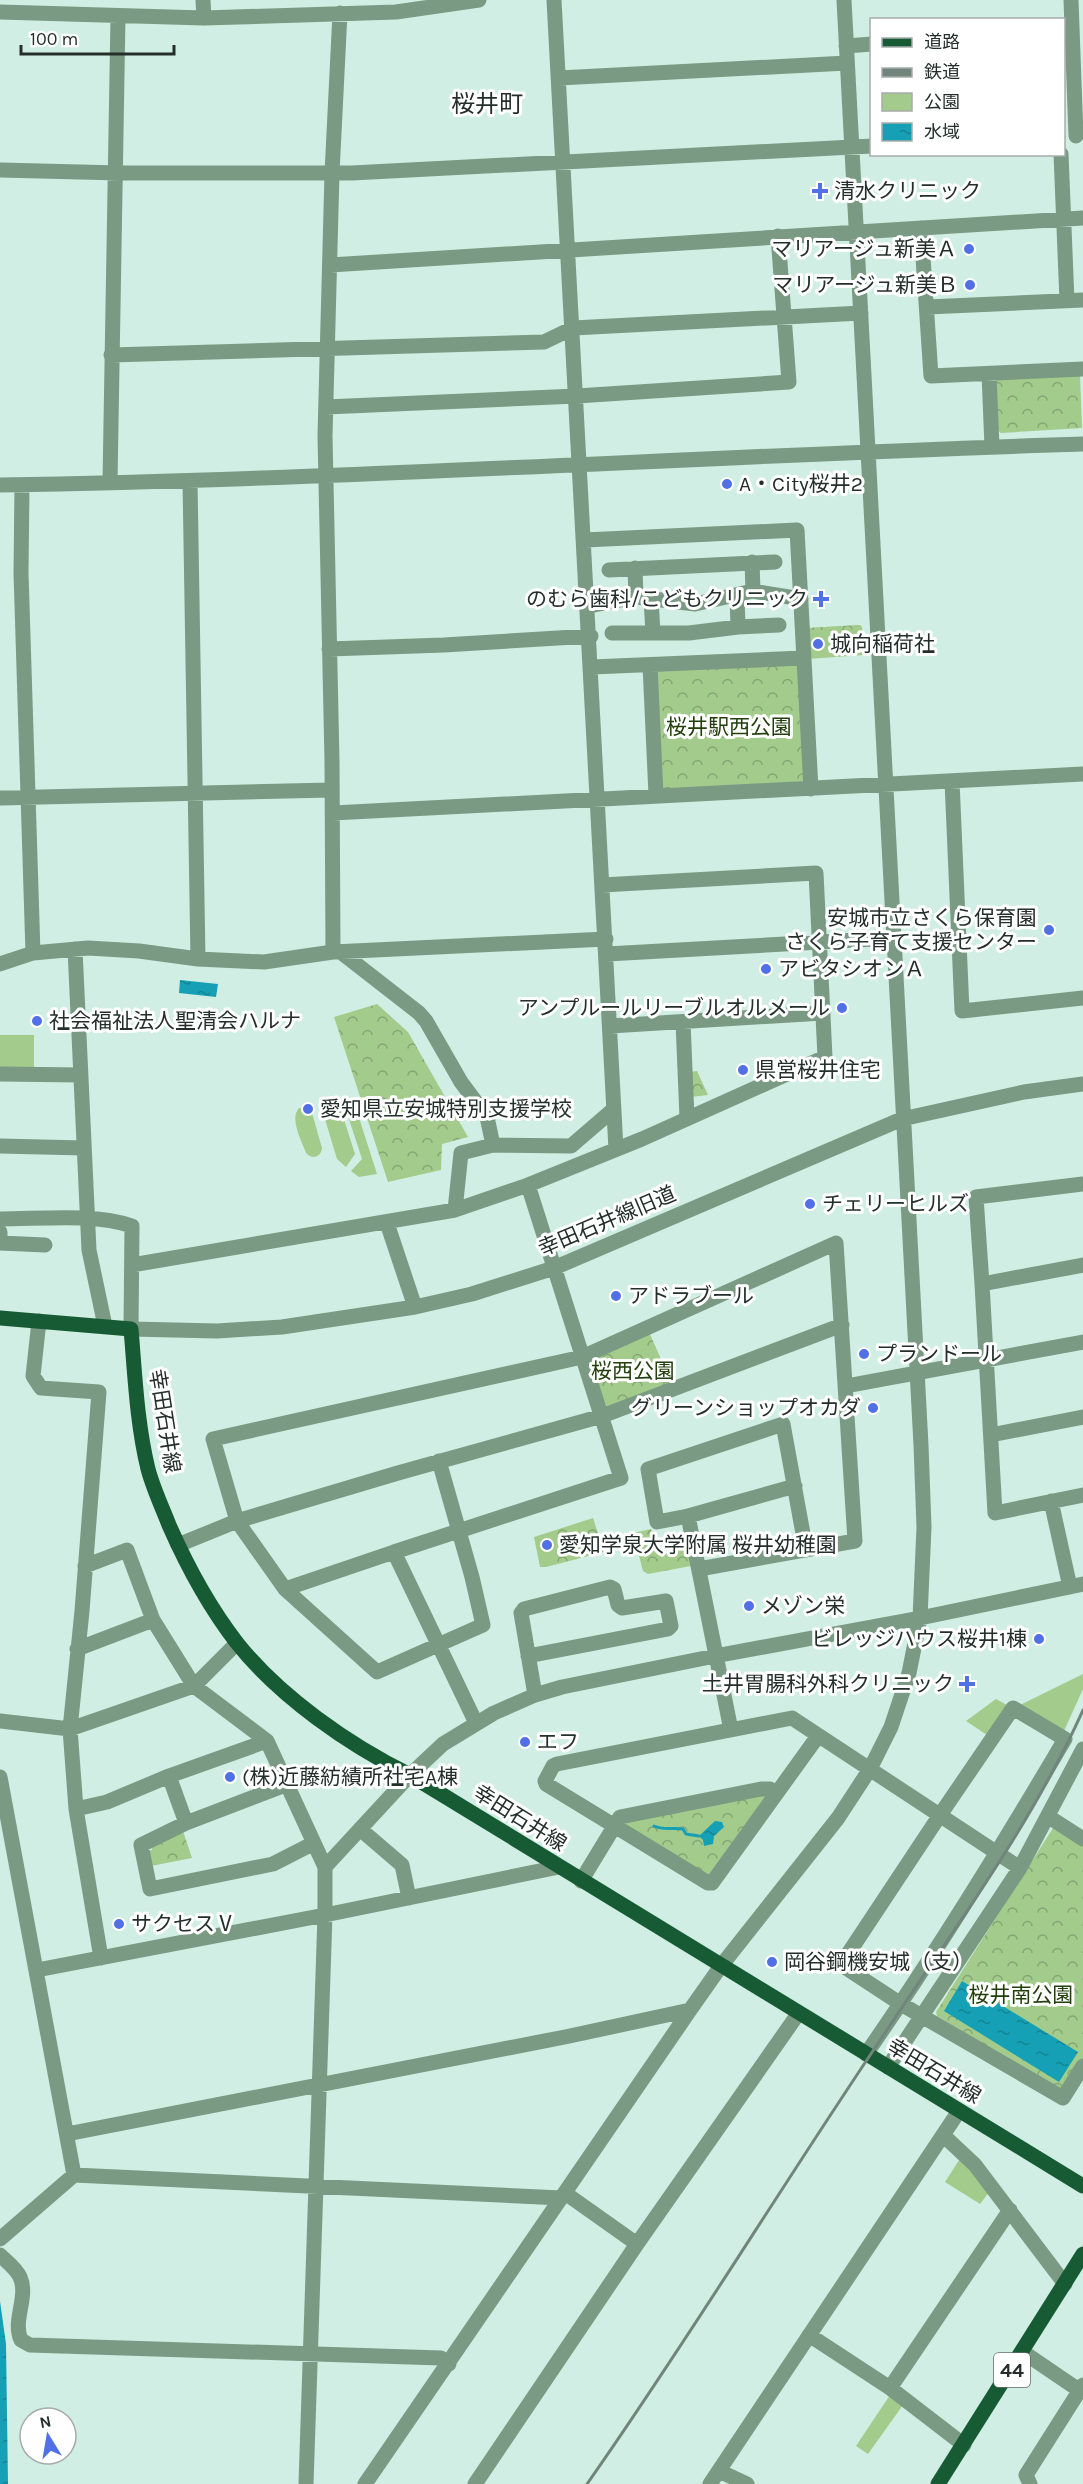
<svg xmlns="http://www.w3.org/2000/svg" width="1083" height="2484" font-family="Karla,'Noto Sans JP',sans-serif">
  <style>
    .green { fill: #a3cb8c }
    .forest { fill: url(#forest-crowns) }
    .water { fill: url(#water-ripples) }
    .lines { fill: none; stroke-linecap: round; stroke-linejoin: round }
    .stream { stroke: #16a0b5; stroke-width: 3 }
    .minor { stroke: #7a9a83; stroke-width: 15 }
    .major { stroke: #175b34; stroke-width: 15 }
    .rail { stroke: #71857d; stroke-width: 3 }
    .poi-dot { fill: #5170e5; stroke: #fff; stroke-width: 2 }
    .labels { text-anchor: middle; dominant-baseline: central; stroke-width: 6; stroke-linejoin: round; paint-order: stroke }
    .shield { fill: #fff; stroke: #666d6b; stroke-width: 1.5 }
    .shield-label { font-size: 20px; font-weight: bold; fill: #242f2b }
    .poi-label { font-size: 21px; fill: #242f2b; stroke: #fff; text-anchor: start }
    .park-label { font-size: 21px; fill: #223f0c; stroke: #fff }
    .street-label { font-size: 21px; fill: #242f2b; stroke: #fff }
    .quarter-label { font-size: 24px; fill: #242f2b; stroke: #fff }
  </style>
  <defs>
    <pattern id="forest-crowns" width="20" height="18" patternUnits="userSpaceOnUse" patternTransform="scale(1.5)"><rect width="20" height="18" fill="#a3cb8c"/><path d="M2 6a3 3 0 1 1 6 0M12 15a3 3 0 1 1 6 0" fill="none" stroke="#85a573"/></pattern>
    <pattern id="water-ripples" width="26" height="14" patternUnits="userSpaceOnUse" patternTransform="scale(1.5)"><rect width="26" height="14" fill="#16a0b5"/><path d="M2 4q2-2 4 0t4 0M15 11q2-2 4 0t4 0" fill="none" stroke="#148393"/></pattern>
  </defs>
  <rect width="100%" height="100%" fill="#d0eee3"/>
  <path class="green" d="M860 625 862 627 864 655 807 659 808 628Z
    M0 1035H34V1070L0 1069Z
    M354 1102 377 1174 359 1177 351 1171 362 1159 344 1104Z
    M340 1107 355 1154 346 1167 337 1159 324 1116 326 1110Z
    M299 1108H305L312 1113 322 1148C321 1157 313 1160 306 1153 302 1141 289 1119 299 1108Z
    M1083 1674V1689L1064 1731 1020 1705Z
    M996 1699 1007 1705 987 1735 966 1721Z
    M961 2157 990 2191 980 2204 945 2182Z
    M890 2395 903 2405 868 2454 856 2446Z"/>
  <path class="forest" d="M1080 374 1082 428 1001 433 995 428V381L999 377Z
    M860 625 862 629 810 632 811 659 808 628Z
    M795 662 799 666 805 781 664 792 660 788 653 673 660 669Z
    M377 1004 408 1032 468 1137 442 1144 441 1170 388 1182 334 1017Z
    M697 1071 708 1095 690 1097 689 1072Z
    M649 1332 673 1386 602 1408 585 1359Z
    M593 1518 604 1552 546 1567H540L534 1537Z
    M651 1529 657 1552 687 1546 691 1566 648 1574 643 1571 633 1533Z
    M764 1793 767 1799 707 1877 625 1827 627 1818Z
    M1053 1828 1083 1843V2059L1059 2091 937 2016 936 2012Z
    M183 1831 192 1858 151 1866 147 1851 152 1850 151 1845Z"/>
  <path class="water" d="M180 980 218 984 216 997 179 993Z
    M715 1821 722 1822 724 1827 714 1836 713 1844 704 1846 703 1840 699 1836Z
    M962 1981 1078 2052 1059 2082 944 2011Z
    M0 2301 6 2344 8 2484H0Z"/>
  <g class="lines">
    <path class="stream" d="M654 1826C665 1831 672 1827 683 1829L686 1834 699 1836"/>
    <path class="minor" d="M203 0 204 18
      M554 0C578 383 597 766 616 1149
      M1071 0 1076 136
      M0 12 204 18 396 12 479 0
      M846 46 872 44
      M559 78 847 63
      M1061 154 1067 301
      M0 170 120 173H352L872 146
      M921 228 931 376 1083 369
      M330 265 1083 218
      M927 307 1083 300
      M111 355 544 342 573 328 861 313
      M989 374 992 447
      M326 407 577 396 789 382 778 236
      M190 481 198 959
      M110 482 118 16
      M0 485C361 479 722 455 1083 444
      M22 485 21 573 33 953
      M585 540 797 530 811 789
      M752 562 753 591
      M635 568 636 597
      M609 570 775 562
      M737 595 738 627
      M651 599 653 633
      M589 606 636 597 695 604 753 591 801 599
      M612 633H689L738 627 779 625
      M329 649 444 645 591 636
      M650 665 656 795
      M592 667 803 658
      M952 781 962 1011 1083 998
      M0 798 331 790
      M333 813 1083 774
      M75 949 89 1250 105 1326
      M333 952 332 761 325 436 332 173 340 13
      M342 953 419 1013 426 1021 461 1082 487 1117 493 1145
      M607 954 893 938
      M0 964 33 953 88 948 139 951 198 959 264 962 333 952 606 939
      M683 1022 687 1118
      M610 1026 823 1013
      M0 1074 81 1075
      M0 1146 84 1148
      M528 1185 642 1139 825 1057 816 873 602 885
      M455 1210 528 1185 621 1478 394 1552 476 1723
      M0 1219C41 1219 94 1213 132 1226L131 1329 217 1331 282 1327 415 1307 472 1294 554 1268 902 1119 1024 1092 1083 1084
      M387 1223 415 1307
      M0 1232V1243L45 1245
      M132 1265 455 1210 461 1153 493 1145 571 1146 614 1109
      M1083 1265 982 1284 995 1513 1083 1495
      M982 1284 976 1197 1083 1184
      M39 1321 33 1376 41 1388 99 1392 82 1611 70 1729 76 1809 101 1958
      M846 1386 1083 1342
      M991 1435 1083 1417
      M439 1461 472 1577 483 1625 377 1672 285 1589 237 1521 213 1439 582 1357 836 1243 855 1541 699 1569
      M795 1486 688 1516 657 1522 648 1469 783 1424 806 1550
      M1051 1501 1070 1587
      M688 1516 731 1730
      M178 1545 237 1521 398 1473 602 1416 842 1325
      M85 1566 127 1550 153 1620 194 1686 267 1741 325 1867V1915L306 2484
      M285 1589 394 1552
      M77 1649 153 1620
      M528 1656 668 1629 671 1626 666 1601 622 1608 618 1605 614 1589 610 1587 524 1609 521 1613 535 1695
      M0 1721 70 1729 194 1686 237 1643
      M818 1736 712 1883H708L546 1784 545 1781 553 1766 557 1764 792 1718 1020 1868
      M169 1776 186 1823
      M0 1777 74 2175
      M288 1784 186 1823 141 1845 150 1889 273 1864 314 1843
      M76 1809 107 1802 169 1776 267 1741
      M1049 1817 1083 1839
      M360 1829 402 1865 409 1898
      M325 1867 410 1775 443 1744 494 1713 535 1695 562 1687 715 1656 920 1618 1083 1584
      M581 1881 620 1817 761 1789H770L777 1793
      M37 1970 325 1915 559 1867
      M866 2054C937 1952 1002 1846 1065 1739L1013 1708 940 1815 844 1960 843 1966 901 2004 1063 2098 1083 2066
      M888 2067 1020 1868 1083 1749
      M67 2134 565 2037 690 2010
      M943 2135 975 2165 1065 2284
      M565 2193 637 2244
      M0 2239 74 2175 561 2198
      M0 2255C7 2262 16 2268 20 2277 29 2297 12 2320 21 2340L30 2345 441 2358 449 2364
      M809 2335 890 2388 964 2445
      M1023 2352 1079 2390
      M890 2388 1010 2210
      M719 2471 747 2484
      M365 2484 690 2010 721 1966 838 1818 870 1769 891 1727 909 1673 920 1618 924 1527 921 1445 844 0
      M475 2484 637 2244 798 2014
      M710 2484 959 2111
      M1030 2484 1026 2475 1083 2385"/>
    <path class="major" d="M0 1318 131 1329C135 1376 137 1424 148 1469 153 1488 162 1507 169 1525 187 1566 210 1608 237 1643 280 1697 349 1745 410 1775L1083 2186
      M938 2484 1083 2254"/>
    <path class="rail" d="M587 2484C691 2336 784 2182 885 2033 955 1927 1031 1826 1083 1710"/>
  </g>
  <g class="poi-dot">
    <path d="M817 182h6v6h6v6h-6v6h-6v-6h-6v-6h6z"/>
    <circle cx="969" cy="249" r="6"/>
    <circle cx="970" cy="285" r="6"/>
    <circle cx="727" cy="484" r="6"/>
    <path d="M818 590h6v6h6v6h-6v6h-6v-6h-6v-6h6z"/>
    <circle cx="818" cy="644" r="6"/>
    <circle cx="1049" cy="930" r="6"/>
    <circle cx="766" cy="969" r="6"/>
    <circle cx="842" cy="1008" r="6"/>
    <circle cx="37" cy="1021" r="6"/>
    <circle cx="743" cy="1070" r="6"/>
    <circle cx="308" cy="1109" r="6"/>
    <circle cx="810" cy="1204" r="6"/>
    <circle cx="616" cy="1296" r="6"/>
    <circle cx="864" cy="1354" r="6"/>
    <circle cx="873" cy="1408" r="6"/>
    <circle cx="547" cy="1545" r="6"/>
    <circle cx="749" cy="1606" r="6"/>
    <circle cx="1039" cy="1639" r="6"/>
    <path d="M964 1675h6v6h6v6h-6v6h-6v-6h-6v-6h6z"/>
    <circle cx="525" cy="1742" r="6"/>
    <circle cx="230" cy="1777" r="6"/>
    <circle cx="119" cy="1924" r="6"/>
    <circle cx="772" cy="1962" r="6"/>
  </g>
  <g class="labels">
    <rect class="shield" x="994" y="2353" width="36" height="34" rx="4.5"/>
    <g class="shield-label">
      <text x="1012" y="2370">44</text>
    </g>
    <g class="poi-label">
      <text x="834" y="191">清水クリニック</text>
      <text x="957" y="249" text-anchor="end">マリアージュ新美Ａ</text>
      <text x="958" y="285" text-anchor="end">マリアージュ新美Ｂ</text>
      <text x="739" y="484">A・City桜井2</text>
      <text x="808" y="599" text-anchor="end">のむら歯科/こどもクリニック</text>
      <text x="830" y="644">城向稲荷社</text>
      <text x="1037" y="918" text-anchor="end">安城市立さくら保育園<tspan x="1037" dy="24">さくら子育て支援センター</tspan></text>
      <text x="778" y="969">アビタシオンＡ</text>
      <text x="830" y="1008" text-anchor="end">アンプルールリーブルオルメール</text>
      <text x="49" y="1021">社会福祉法人聖清会ハルナ</text>
      <text x="755" y="1070">県営桜井住宅</text>
      <text x="320" y="1109">愛知県立安城特別支援学校</text>
      <text x="822" y="1204">チェリーヒルズ</text>
      <text x="628" y="1296">アドラブール</text>
      <text x="876" y="1354">プランドール</text>
      <text x="861" y="1408" text-anchor="end">グリーンショップオカダ</text>
      <text x="559" y="1545">愛知学泉大学附属 桜井幼稚園</text>
      <text x="761" y="1606">メゾン栄</text>
      <text x="1027" y="1639" text-anchor="end">ビレッジハウス桜井1棟</text>
      <text x="954" y="1684" text-anchor="end">土井胃腸科外科クリニック</text>
      <text x="537" y="1742">エフ</text>
      <text x="242" y="1777">(株)近藤紡績所社宅A棟</text>
      <text x="131" y="1924">サクセスⅤ</text>
      <text x="784" y="1962">岡谷鋼機安城（支）</text>
    </g>
    <g class="park-label">
      <text x="729" y="727">桜井駅西公園</text>
      <text x="633" y="1371">桜西公園</text>
      <text x="1021" y="1995">桜井南公園</text>
    </g>
    <g class="street-label">
      <text transform="translate(607 1221) rotate(-23)">幸田石井線旧道</text>
      <text transform="translate(165 1421) rotate(81)">幸田石井線</text>
      <text transform="translate(520 1818) rotate(32)">幸田石井線</text>
      <text transform="translate(934 2071) rotate(31)">幸田石井線</text>
    </g>
    <g class="quarter-label">
      <text x="487" y="104">桜井町</text>
    </g>
  </g>
  <rect x="870" y="18" width="195" height="138" fill="#ffffff" stroke="#a7acaa" stroke-width="1.5"/>
  <rect x="882" y="38" width="30" height="9" fill="#175b34" stroke="#a7acaa" stroke-width="1.5"/>
  <text x="924" y="48" font-size="18" fill="#242f2b">道路</text>
  <rect x="882" y="68" width="30" height="9" fill="#71857d" stroke="#a7acaa" stroke-width="1.5"/>
  <text x="924" y="78" font-size="18" fill="#242f2b">鉄道</text>
  <rect x="882" y="93" width="30" height="18" fill="#a3cb8c" stroke="#a7acaa" stroke-width="1.5"/>
  <text x="924" y="108" font-size="18" fill="#242f2b">公園</text>
  <rect x="882" y="123" width="30" height="18" fill="url(#water-ripples)" stroke="#a7acaa" stroke-width="1.5"/>
  <text x="924" y="138" font-size="18" fill="#242f2b">水域</text>
  <g transform="translate(48 2436) rotate(349)"><circle r="28" fill="#ffffff" stroke="#a7acaa" stroke-width="1.5"/>
  <path d="M0-4.5L10 22L0 15L-10 22Z" fill="#5170e5"/>
  <text y="-9" font-size="16" font-weight="bold" text-anchor="middle" fill="#242f2b">N</text>
  </g>
  <path d="M21 45v9h153v-9" fill="none" stroke="#242f2b" stroke-width="3"/>
  <text x="30" y="45" font-size="18" fill="#242f2b" stroke="#ffffff" stroke-width="4.5" paint-order="stroke">100 m</text>
</svg>
